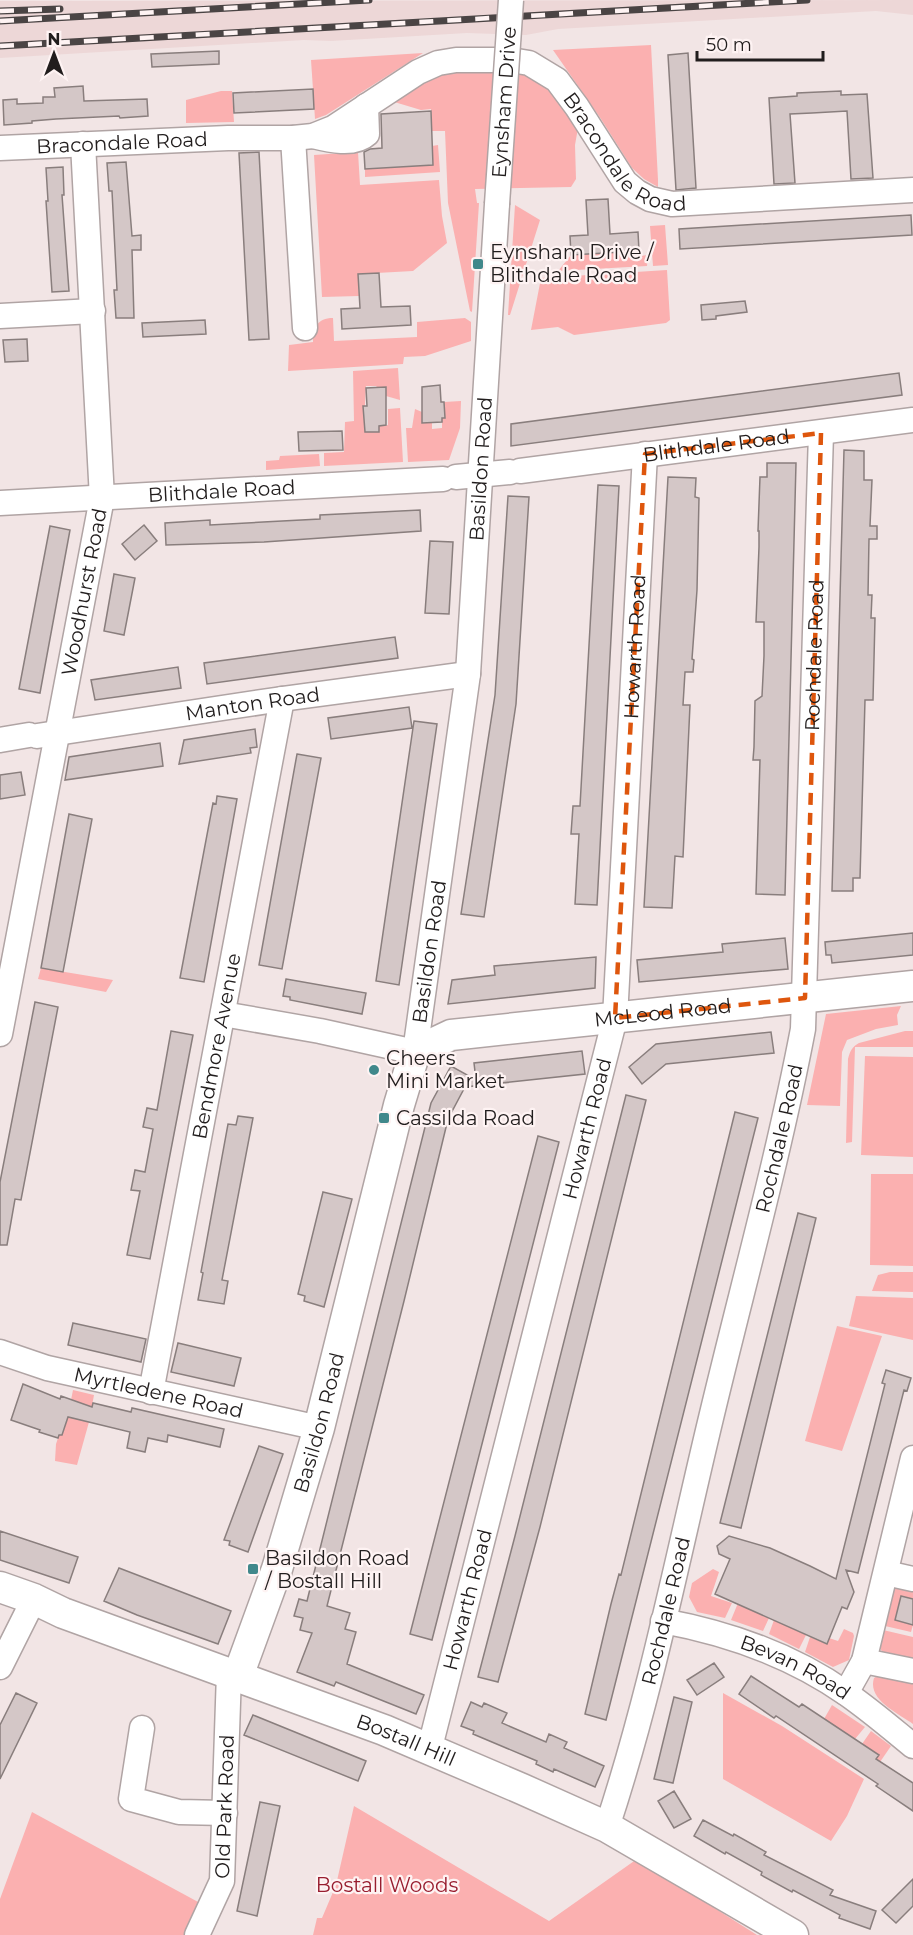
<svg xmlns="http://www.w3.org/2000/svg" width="913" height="1935" font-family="Montserrat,sans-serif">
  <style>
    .built { fill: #edd7d7 }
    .green { fill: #fbb0b0 }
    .building { fill: #d4c7c7; stroke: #897e7d; stroke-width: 1.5 }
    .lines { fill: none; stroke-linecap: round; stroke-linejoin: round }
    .minor-casing { stroke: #b0a4a4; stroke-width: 27 }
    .major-casing { stroke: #b0a4a4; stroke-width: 33 }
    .minor { stroke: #fff; stroke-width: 24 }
    .major { stroke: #fff; stroke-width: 30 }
    .rail-casing { stroke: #4a4444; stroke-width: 7 }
    .rail { stroke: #fef3f3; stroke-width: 4.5; stroke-dasharray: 14; stroke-linecap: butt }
    .minor-bridge-casing { stroke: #b0a4a4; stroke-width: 27; stroke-linecap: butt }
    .minor-bridge { stroke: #fff; stroke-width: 24 }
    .marked { fill: none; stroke: #de560d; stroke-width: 4.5; stroke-dasharray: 12 8; stroke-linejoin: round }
    .poi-dot { fill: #40888b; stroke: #fef3f3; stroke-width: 2 }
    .labels { text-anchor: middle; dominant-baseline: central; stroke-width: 4.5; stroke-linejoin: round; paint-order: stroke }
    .street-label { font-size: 20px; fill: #211d1d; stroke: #fef3f3 }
    .poi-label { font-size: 20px; fill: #211d1d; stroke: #fef3f3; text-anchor: start }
    .park-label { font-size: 20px; fill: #981d2f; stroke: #fef3f3 }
  </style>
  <rect width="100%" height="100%" fill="#f2e5e5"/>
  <path class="built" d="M913 0V15L876 11 558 29 526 35 467 33 331 41 304 40 0 58V1Z"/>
  <path class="green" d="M651 45 658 180V187L644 179 632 168 601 119 553 50Z
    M423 53 326 115 315 119 311 60Z
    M503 67 543 79 578 128 575 145 576 179 571 187 475 189 477 203H479L472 312 470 311 448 203 445 131H432L431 109 421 110 391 101 441 72Z
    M221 91H232L234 122 186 123V100Z
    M438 145 440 172 365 177V169L433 165 432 146Z
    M358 152 360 185 439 180 442 216 447 243 413 271 358 274 359 296 322 297 314 155Z
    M515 205 540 220 510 315H508Z
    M665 225 668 265 653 266 650 226Z
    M639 251 640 256 648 255 647 266 558 271 571 255Z
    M667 270 670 320 666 323 574 335 558 327 531 330 541 278Z
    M333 318 334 341 417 337V322L465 318 471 322V341L425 356 404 357 403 364 288 371 289 345 313 342C313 328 317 318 333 318Z
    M398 368 400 400 386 396 376 386H366L364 421 367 422 368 432H379V426L388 425V409L400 408 403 462 324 466V453L344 452 345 422 354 421 353 371Z
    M461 401 460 428 449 460 408 462 406 428H412L415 409 422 412V423H432V429L442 428V418H445L444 402Z
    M319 454 320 466 266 470V461L279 460 280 456Z
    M41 968 113 980 106 992 38 979Z
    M901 1006 897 1015 898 1025 876 1029 847 1040 842 1052 840 1106 807 1105 826 1014Z
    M905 1031H913V1047H855L852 1142 846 1143 848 1059C850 1051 852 1047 859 1043Z
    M865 1056 913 1057V1157L861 1155Z
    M871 1174H913V1266L870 1265Z
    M890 1272H913V1292L872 1291 878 1275Z
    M856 1296 913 1298V1340L849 1326Z
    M837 1326 882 1336 842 1451 805 1441Z
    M73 1390 94 1395 89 1422 77 1465 55 1461 56 1444 59 1435H62L67 1420Z
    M713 1569 719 1572 711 1596 732 1603 725 1618 697 1612 689 1597 692 1583Z
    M902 1584 913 1587V1599L901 1596 895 1620 913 1625 911 1632 885 1626 893 1589Z
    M738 1603 769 1618 763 1631 731 1620Z
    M774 1620 806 1635 799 1649 769 1634Z
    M844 1629 853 1633 854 1636 849 1660 833 1667 805 1652 810 1637 826 1644 829 1638 838 1641Z
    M883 1630 913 1637V1664L886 1659 879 1646Z
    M881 1674 913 1680V1724C898 1713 867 1700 874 1678Z
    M723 1693 782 1726 864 1779 847 1816 831 1841 723 1779Z
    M832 1705 865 1727 855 1739 824 1719Z
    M871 1731 891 1746 880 1762 876 1759 878 1756 862 1744Z
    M354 1806 549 1921 637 1859 757 1935H313L317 1918H322L336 1885Z
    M32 1812 200 1903 185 1935H0V1899Z"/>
  <path class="building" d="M219 51V64L152 67 151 54Z
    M688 53 696 188 676 190 668 55Z
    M83 86 84 101 147 99 148 116 120 118 119 116 56 119 32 121V123L4 125 3 100 17 99V104L43 103V97H55L54 88Z
    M313 89 314 109 234 113 233 93Z
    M841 91V95L867 94 873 178 851 179 847 111 812 113 790 114 795 183 774 184 769 98 797 96V93Z
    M431 111 433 165 365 169 364 152 370 149 382 148 381 114Z
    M259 152 269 339 249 340 239 153Z
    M126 162 132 236 141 235V250H132L134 318H116L114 290H117L112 191H109L107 163Z
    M63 167 64 195H62L69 291 52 292 46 201H48L46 168Z
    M608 199 610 234 638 232 639 251 571 255 570 236 588 235 586 200Z
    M911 215 912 235 680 249 679 229Z
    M379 273 381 307 410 306 411 325 342 329 341 309 360 308 358 274Z
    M745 301 747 312 716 316V319L702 320 701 305Z
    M205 320 206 334 143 337 142 323Z
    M27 339 28 361 5 362 3 340Z
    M899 373 902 395 511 446V424Z
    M440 385 441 402H444L445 418H442V422L422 423V387Z
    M386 387V425L379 426V432H365L363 406H367L366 388Z
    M342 431 343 450 299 451 298 432Z
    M844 450 864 451V480H872L870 526H877V539H869L868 595H872L871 618H875L873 700H865L860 878H853V891H832Z
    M767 463H796L785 895 756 894 760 760H753L754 747 755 701 762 696 764 656V622H756L759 547V531H758L760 477H767Z
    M668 477 696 478 695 497 699 498 697 590 692 659 694 660 693 672H685L683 705H690L683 857 675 856 672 908 644 907Z
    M598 485 619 486 597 905 575 904 579 834H571L573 806H580Z
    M508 496 529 497 516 704 484 917 461 914 495 695Z
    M420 510 421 531 264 542 166 545 165 523 210 520V525L263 522 320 519V515Z
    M144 525 157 541 135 560 122 544Z
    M50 526 70 530 40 693 19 689Z
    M430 541 453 542 449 614 425 613Z
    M114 574 135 578 124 635 104 631Z
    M395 637 398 658 207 684 204 663Z
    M178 667 181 688 95 700 91 680Z
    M409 707 412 728 331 739 328 718Z
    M414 721 437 724 399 985 376 981Z
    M255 729 257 747 250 748 251 753 179 764 184 740Z
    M160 743 163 766 65 780 69 757Z
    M297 754 321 758 282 969 259 965Z
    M21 772 25 795 0 799V775Z
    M217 796 237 799 204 982 180 978 213 803 216 804Z
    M69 814 92 819 63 972 41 968Z
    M913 933V955L832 963 831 955H826L825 942Z
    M785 938 788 969 639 982 637 960 723 952 722 944Z
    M596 957 595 988 448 1004 452 980 495 975 494 966Z
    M286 979 366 993 362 1014 290 1000V997L283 996Z
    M35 1002 58 1007 21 1200 15 1199 7 1245H0V1182Z
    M171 1031 193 1035 150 1259 127 1255 140 1191 131 1190 135 1170 145 1172 153 1129 143 1127 147 1108 157 1110Z
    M771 1032 774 1053 666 1064 642 1084 629 1067 656 1044Z
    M582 1051 585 1074 465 1087 448 1119 441 1148 404 1301 327 1606 350 1613 345 1629 356 1632 347 1664 424 1695 416 1714 336 1682 334 1686 297 1672 312 1633 300 1630 303 1618 294 1616 299 1599 307 1601 431 1103 451 1066 476 1080 474 1063Z
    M626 1095 646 1100 540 1527 498 1682 478 1677 515 1536Z
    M735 1112 758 1118 606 1720 585 1714 611 1604 619 1574 621 1575Z
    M238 1116 253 1118 222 1280 228 1281 224 1304 198 1300 203 1273 201 1272 228 1124 236 1125Z
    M538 1136 559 1142 432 1640 410 1634Z
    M323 1192 352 1199 324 1307 304 1301 305 1296 298 1294Z
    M798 1213 816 1218 741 1528 720 1523Z
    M73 1323 146 1339 141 1362 68 1345Z
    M178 1343 241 1358 234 1386 171 1372Z
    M886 1370 911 1378 907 1391 904 1390 858 1573 846 1570 854 1592 847 1609 842 1607 827 1644 715 1594 730 1559 719 1554 717 1546 729 1536 770 1548 810 1566 836 1579 885 1384 882 1383Z
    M23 1384 60 1399 61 1396 92 1407 93 1403 131 1412 132 1408 224 1429 220 1447 168 1435 167 1442 148 1438 145 1452 127 1448 130 1432 68 1417 62 1435H59L58 1438 39 1432 40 1430 11 1420Z
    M259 1446 283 1454 248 1552 229 1545 230 1541 224 1540Z
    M0 1531 78 1557 69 1583 0 1560Z
    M119 1568 231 1611 218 1644 137 1615 104 1601Z
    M901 1596 913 1599V1625L895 1620Z
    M714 1663 724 1677 697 1695 687 1680Z
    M751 1676 799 1707 802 1704 879 1755 876 1759 913 1783V1811L876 1786 878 1784 776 1716 774 1718 739 1694Z
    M16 1693 37 1703 0 1779V1725Z
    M674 1697 692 1702 673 1783 654 1779Z
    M471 1702 482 1707 484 1703 507 1713 502 1723 546 1742 549 1734 567 1742 564 1748 604 1766 595 1787 554 1769 553 1772 536 1764 537 1761 473 1734 474 1731 461 1726Z
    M253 1715 366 1761 358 1781 244 1735Z
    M674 1791 691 1819 674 1828 658 1801Z
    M260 1802 280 1806 257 1916 237 1911Z
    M703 1820 733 1836 734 1834 766 1852 764 1855 833 1890 830 1895 876 1911 870 1929 839 1918 840 1915 793 1890 792 1892 761 1875 762 1872 726 1852 725 1854 694 1836Z
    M913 1879V1906L896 1923 882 1910Z"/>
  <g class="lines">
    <g class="minor-casing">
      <g id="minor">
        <path d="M313 136C329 140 354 146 367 134L366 106"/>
        <path d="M293 138 305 328"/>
        <path id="s1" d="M0 148 228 138H293L313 136 333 128 418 72 438 63 456 60H511L529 63 557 80 577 107 625 182 637 192 650 199 672 204 913 190"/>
        <path d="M0 316 93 311"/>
        <path id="s2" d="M520 471 913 420"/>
        <path d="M456 477 510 472"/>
        <path id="s3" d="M0 503 443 479"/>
        <path id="s4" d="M37 736 282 699 468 674"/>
        <path d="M0 740 29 735"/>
        <path id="s5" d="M223 1014 320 1031 415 1052 468 674 497 204"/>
        <path id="s6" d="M0 1034 102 498 83 144"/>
        <path id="s7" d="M0 1352 47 1368 319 1428"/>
        <path id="s8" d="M151 1392 282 699"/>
        <path d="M886 1573 913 1579"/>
        <path id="s9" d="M663 1621C728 1633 793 1656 847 1694 870 1710 891 1728 913 1746"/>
        <path d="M864 1661 913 1671"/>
        <path d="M0 1667 34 1599"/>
        <path d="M846 1693 864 1661 913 1458"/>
        <path d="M142 1728 131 1799 179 1812 225 1813"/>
        <path id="s10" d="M429 1751 615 1018 645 454"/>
        <path id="s11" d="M607 1827C651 1694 678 1555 711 1418 742 1288 778 1160 803 1029L821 433"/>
        <path id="s12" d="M197 1935 222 1881 229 1673"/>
      </g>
    </g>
    <g class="major-casing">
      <g id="major">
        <path id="s13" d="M0 1587 34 1599 63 1613 384 1730 522 1789 607 1827 793 1935"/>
        <path id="s14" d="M238 1676 277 1569 319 1428 399 1105 415 1052 451 1035 913 986"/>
      </g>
    </g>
    <use href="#minor" class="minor"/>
    <use href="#major" class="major"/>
    <g class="rail-casing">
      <path id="rail" d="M0 11 60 9
        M0 21 369 0
        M0 46 807 0"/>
    </g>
    <use href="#rail" class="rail"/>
    <g class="minor-bridge-casing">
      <g id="minor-bridge">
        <path id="s15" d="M497 204 511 0"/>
      </g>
    </g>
    <use href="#minor-bridge" class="minor-bridge"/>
  </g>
  <path class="marked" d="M821 433 805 998 615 1018 645 454Z"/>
  <g class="poi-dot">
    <rect x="472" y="258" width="12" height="12" rx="3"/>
    <circle cx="374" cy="1070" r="6"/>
    <rect x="378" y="1112" width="12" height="12" rx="3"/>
    <rect x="247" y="1563" width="12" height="12" rx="3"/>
  </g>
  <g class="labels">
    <g class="street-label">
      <text stroke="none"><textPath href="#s15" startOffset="102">Eynsham Drive</textPath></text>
      <text stroke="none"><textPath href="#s1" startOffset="122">Bracondale Road</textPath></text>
      <text stroke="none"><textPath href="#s1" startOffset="687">Bracondale Road</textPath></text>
      <text stroke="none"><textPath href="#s2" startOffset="198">Blithdale Road</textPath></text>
      <text stroke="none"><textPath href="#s5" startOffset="783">Basildon Road</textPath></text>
      <text stroke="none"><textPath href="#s3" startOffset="222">Blithdale Road</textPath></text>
      <text stroke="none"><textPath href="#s6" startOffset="450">Woodhurst Road</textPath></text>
      <text stroke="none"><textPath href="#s10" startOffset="1128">Howarth Road</textPath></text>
      <text stroke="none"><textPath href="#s11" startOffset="1196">Rochdale Road</textPath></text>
      <text stroke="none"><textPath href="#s4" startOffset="218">Manton Road</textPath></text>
      <text stroke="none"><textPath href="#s5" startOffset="297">Basildon Road</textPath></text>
      <text stroke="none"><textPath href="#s14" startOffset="902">McLeod Road</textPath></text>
      <text stroke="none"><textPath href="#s8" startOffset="352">Bendmore Avenue</textPath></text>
      <text stroke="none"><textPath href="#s10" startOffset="642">Howarth Road</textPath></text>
      <text stroke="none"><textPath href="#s11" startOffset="710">Rochdale Road</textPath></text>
      <text stroke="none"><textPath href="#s7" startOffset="164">Myrtledene Road</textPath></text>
      <text stroke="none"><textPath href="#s14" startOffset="266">Basildon Road</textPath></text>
      <text stroke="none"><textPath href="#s10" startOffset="156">Howarth Road</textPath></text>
      <text stroke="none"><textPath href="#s11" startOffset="224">Rochdale Road</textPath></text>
      <text stroke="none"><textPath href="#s9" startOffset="141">Bevan Road</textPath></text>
      <text stroke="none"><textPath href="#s13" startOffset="434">Bostall Hill</textPath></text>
      <text stroke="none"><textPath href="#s12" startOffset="134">Old Park Road</textPath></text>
    </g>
    <g class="poi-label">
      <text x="490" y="252">Eynsham Drive /<tspan x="490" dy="23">Blithdale Road</tspan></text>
      <text x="386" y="1058">Cheers<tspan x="386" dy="23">Mini Market</tspan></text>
      <text x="396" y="1118">Cassilda Road</text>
      <text x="265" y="1558">Basildon Road<tspan x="265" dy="23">/ Bostall Hill</tspan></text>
    </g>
    <g class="park-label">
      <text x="387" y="1885">Bostall Woods</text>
    </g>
  </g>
  <g transform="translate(54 54)" stroke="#fef3f3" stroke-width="4.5" paint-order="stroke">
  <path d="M0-4.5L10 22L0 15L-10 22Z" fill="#211d1d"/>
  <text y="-9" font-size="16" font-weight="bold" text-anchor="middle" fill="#211d1d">N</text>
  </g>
  <path d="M697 51v9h126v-9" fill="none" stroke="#211d1d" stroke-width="3"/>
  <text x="706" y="51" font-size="18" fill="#211d1d" stroke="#fef3f3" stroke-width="4.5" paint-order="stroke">50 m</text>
</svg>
